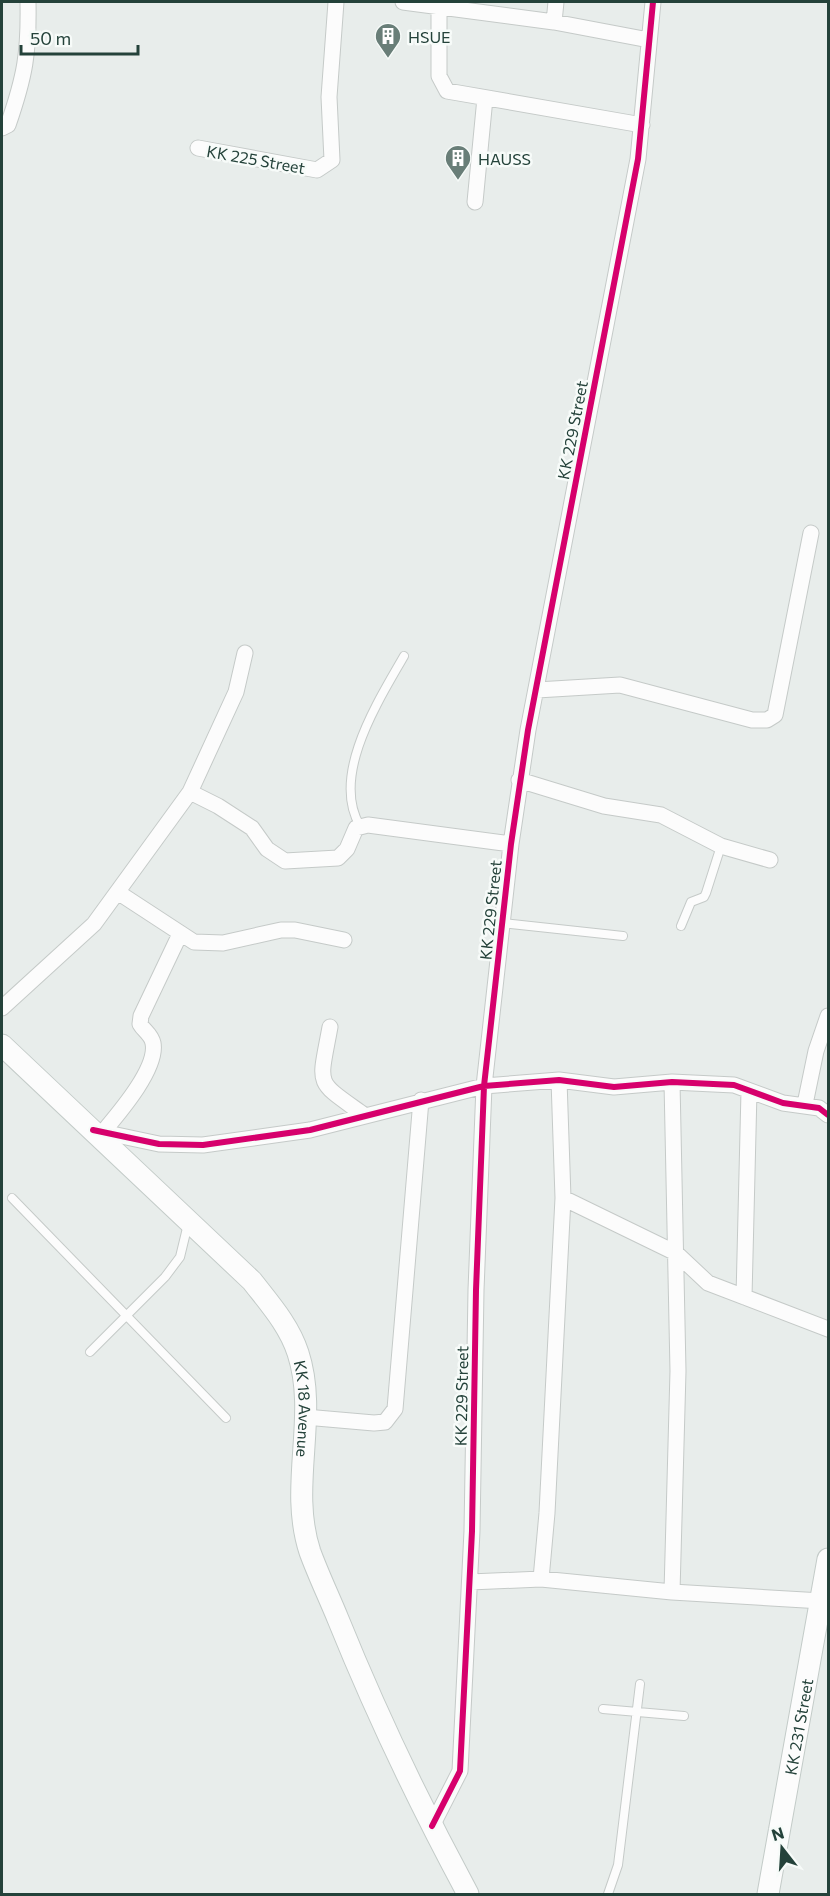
<svg xmlns="http://www.w3.org/2000/svg" width="830" height="1896" font-family="Commissioner,sans-serif">
  <style>
    .lines { fill: none; stroke-linecap: round; stroke-linejoin: round }
    .lane-casing { stroke: #c5cac8; stroke-width: 10 }
    .street-casing { stroke: #c5cac8; stroke-width: 17 }
    .secondary-casing { stroke: #c3cbc8; stroke-width: 23 }
    .lane { stroke: #fcfcfc; stroke-width: 8 }
    .street { stroke: #fcfcfc; stroke-width: 15 }
    .secondary { stroke: #fcfcfc; stroke-width: 21 }
    .cycleway-casing { stroke: #f7fbf9; stroke-width: 10 }
    .cycleway { stroke: #d6006c; stroke-width: 6 }
    .labels { text-anchor: middle; dominant-baseline: central; stroke-width: 5; stroke-linejoin: round; paint-order: stroke }
    .poi-label { font-size: 16px; fill: #24423a; stroke: #f7fbf9; text-anchor: start }
    .street-label { font-size: 16px; fill: #24423a; stroke: #f7fbf9 }
  </style>
  <rect width="100%" height="100%" fill="#e8edeb"/>
  <g class="lines">
    <g class="lane-casing">
      <path id="lane" d="M360 826C330 775 379 700 404 656
        M502 923 623 936
        M681 926 691 902 704 897 706 893 721 846
        M12 1198 226 1418
        M90 1352 165 1277 180 1257 188 1224
        M603 1709 684 1716
        M608 1894 618 1865 640 1684"/>
    </g>
    <g class="street-casing">
      <path id="street" d="M403 2 554 22 649 40
        M439 7V76L447 91 642 125
        M554 22 556 2
        M2 128 8 125C25 76 29 53 28 2
        M198 148 317 170 332 160 329 97 336 2
        M475 202 485 98
        M537 690 620 685 752 720H767L775 715 811 533
        M519 780 604 806 661 815 721 846 770 860
        M190 792 218 806 252 828 267 849 285 861 338 858 347 849 356 828 368 825 511 844
        M119 893 194 942 223 943 281 930H295L344 940
        M2 1008 94 924 190 792 236 692 245 653
        M330 1027C319 1088 314 1079 364 1115
        M805 1104 816 1051 828 1016
        M93 1130 159 1144 203 1145 310 1130 484 1086 559 1080 614 1087 672 1082 734 1085 783 1103 819 1108 828 1115
        M103 1132C119 1113 158 1068 153 1043 151 1034 144 1031 140 1024L141 1016 180 934
        M563 1198 676 1253 708 1283 828 1329
        M744 1297 749 1091
        M305 1417 374 1423 385 1422 395 1409 421 1100
        M541 1579 547 1513 563 1198 559 1080
        M470 1582 541 1579 672 1592 822 1601
        M672 1592 678 1371 672 1082
        M432 1826 460 1771 472 1531 476 1290 484 1086 511 844 528 730 638 159 653 2"/>
    </g>
    <g class="secondary-casing">
      <g id="secondary">
        <path id="s1" d="M2 1045 252 1281C269 1303 289 1325 298 1353 319 1417 288 1486 310 1552 318 1574 329 1597 338 1619 376 1713 420 1805 468 1894"/>
        <path id="s2" d="M768 1894 828 1559"/>
      </g>
    </g>
    <use href="#lane" class="lane"/>
    <use href="#street" class="street"/>
    <use href="#secondary" class="secondary"/>
    <g class="cycleway-casing">
      <path id="cycleway" d="M93 1130 159 1144 203 1145 310 1130 484 1086 559 1080 614 1087 672 1082 734 1085 783 1103 819 1108 828 1115
        M432 1826 460 1771 472 1531 476 1290 484 1086 511 844 528 730 638 159 653 2"/>
    </g>
    <use href="#cycleway" class="cycleway"/>
  </g>
  <defs>
    <g id="building-pin" transform="scale(1.35)"><path d="M0 17L-7.5 6A9.5 9.5 0 1 1 7.5 6Z" fill="#697e78" stroke="#f7fbf9"/><path d="M-4-6H4V6H1V3H-1V6H-4ZM-2.5-4.3h1.7v1.8h-1.7ZM.8-4.3h1.7v1.8H.8ZM-2.5-1h1.7V.8h-1.7ZM.8-1h1.7V.8H.8Z" fill="#fff"/></g>
  </defs>
  <g fill-rule="evenodd">
    <use href="#building-pin" x="388" y="36"/>
    <use href="#building-pin" x="458" y="158"/>
  </g>
  <g class="labels">
    <g class="poi-label">
      <text x="408" y="36">HSUE</text>
      <text x="478" y="158">HAUSS</text>
    </g>
    <g class="street-label">
      <text transform="translate(256 159) rotate(10)">KK 225 Street</text>
      <text transform="translate(572 430) rotate(-79)">KK 229 Street</text>
      <text transform="translate(490 910) rotate(-84)">KK 229 Street</text>
      <text transform="translate(461 1396) rotate(-89)">KK 229 Street</text>
      <text stroke="none"><textPath href="#s1" startOffset="486">KK 18 Avenue</textPath></text>
      <text stroke="none"><textPath href="#s2" startOffset="170">KK 231 Street</textPath></text>
    </g>
  </g>
  <rect width="830" height="1896" fill="none" stroke="#24423a" stroke-width="6"/>
  <g transform="translate(782 1848) rotate(343)" stroke="#f7fbf9" stroke-width="4.5" paint-order="stroke">
  <path d="M0-4.5L10 22L0 15L-10 22Z" fill="#24423a"/>
  <text y="-9" font-size="16" font-weight="bold" text-anchor="middle" fill="#24423a">N</text>
  </g>
  <path d="M21 45v9h117v-9" fill="none" stroke="#24423a" stroke-width="3"/>
  <text x="30" y="45" font-size="18" fill="#24423a" stroke="#f7fbf9" stroke-width="4.5" paint-order="stroke">50 m</text>
</svg>
